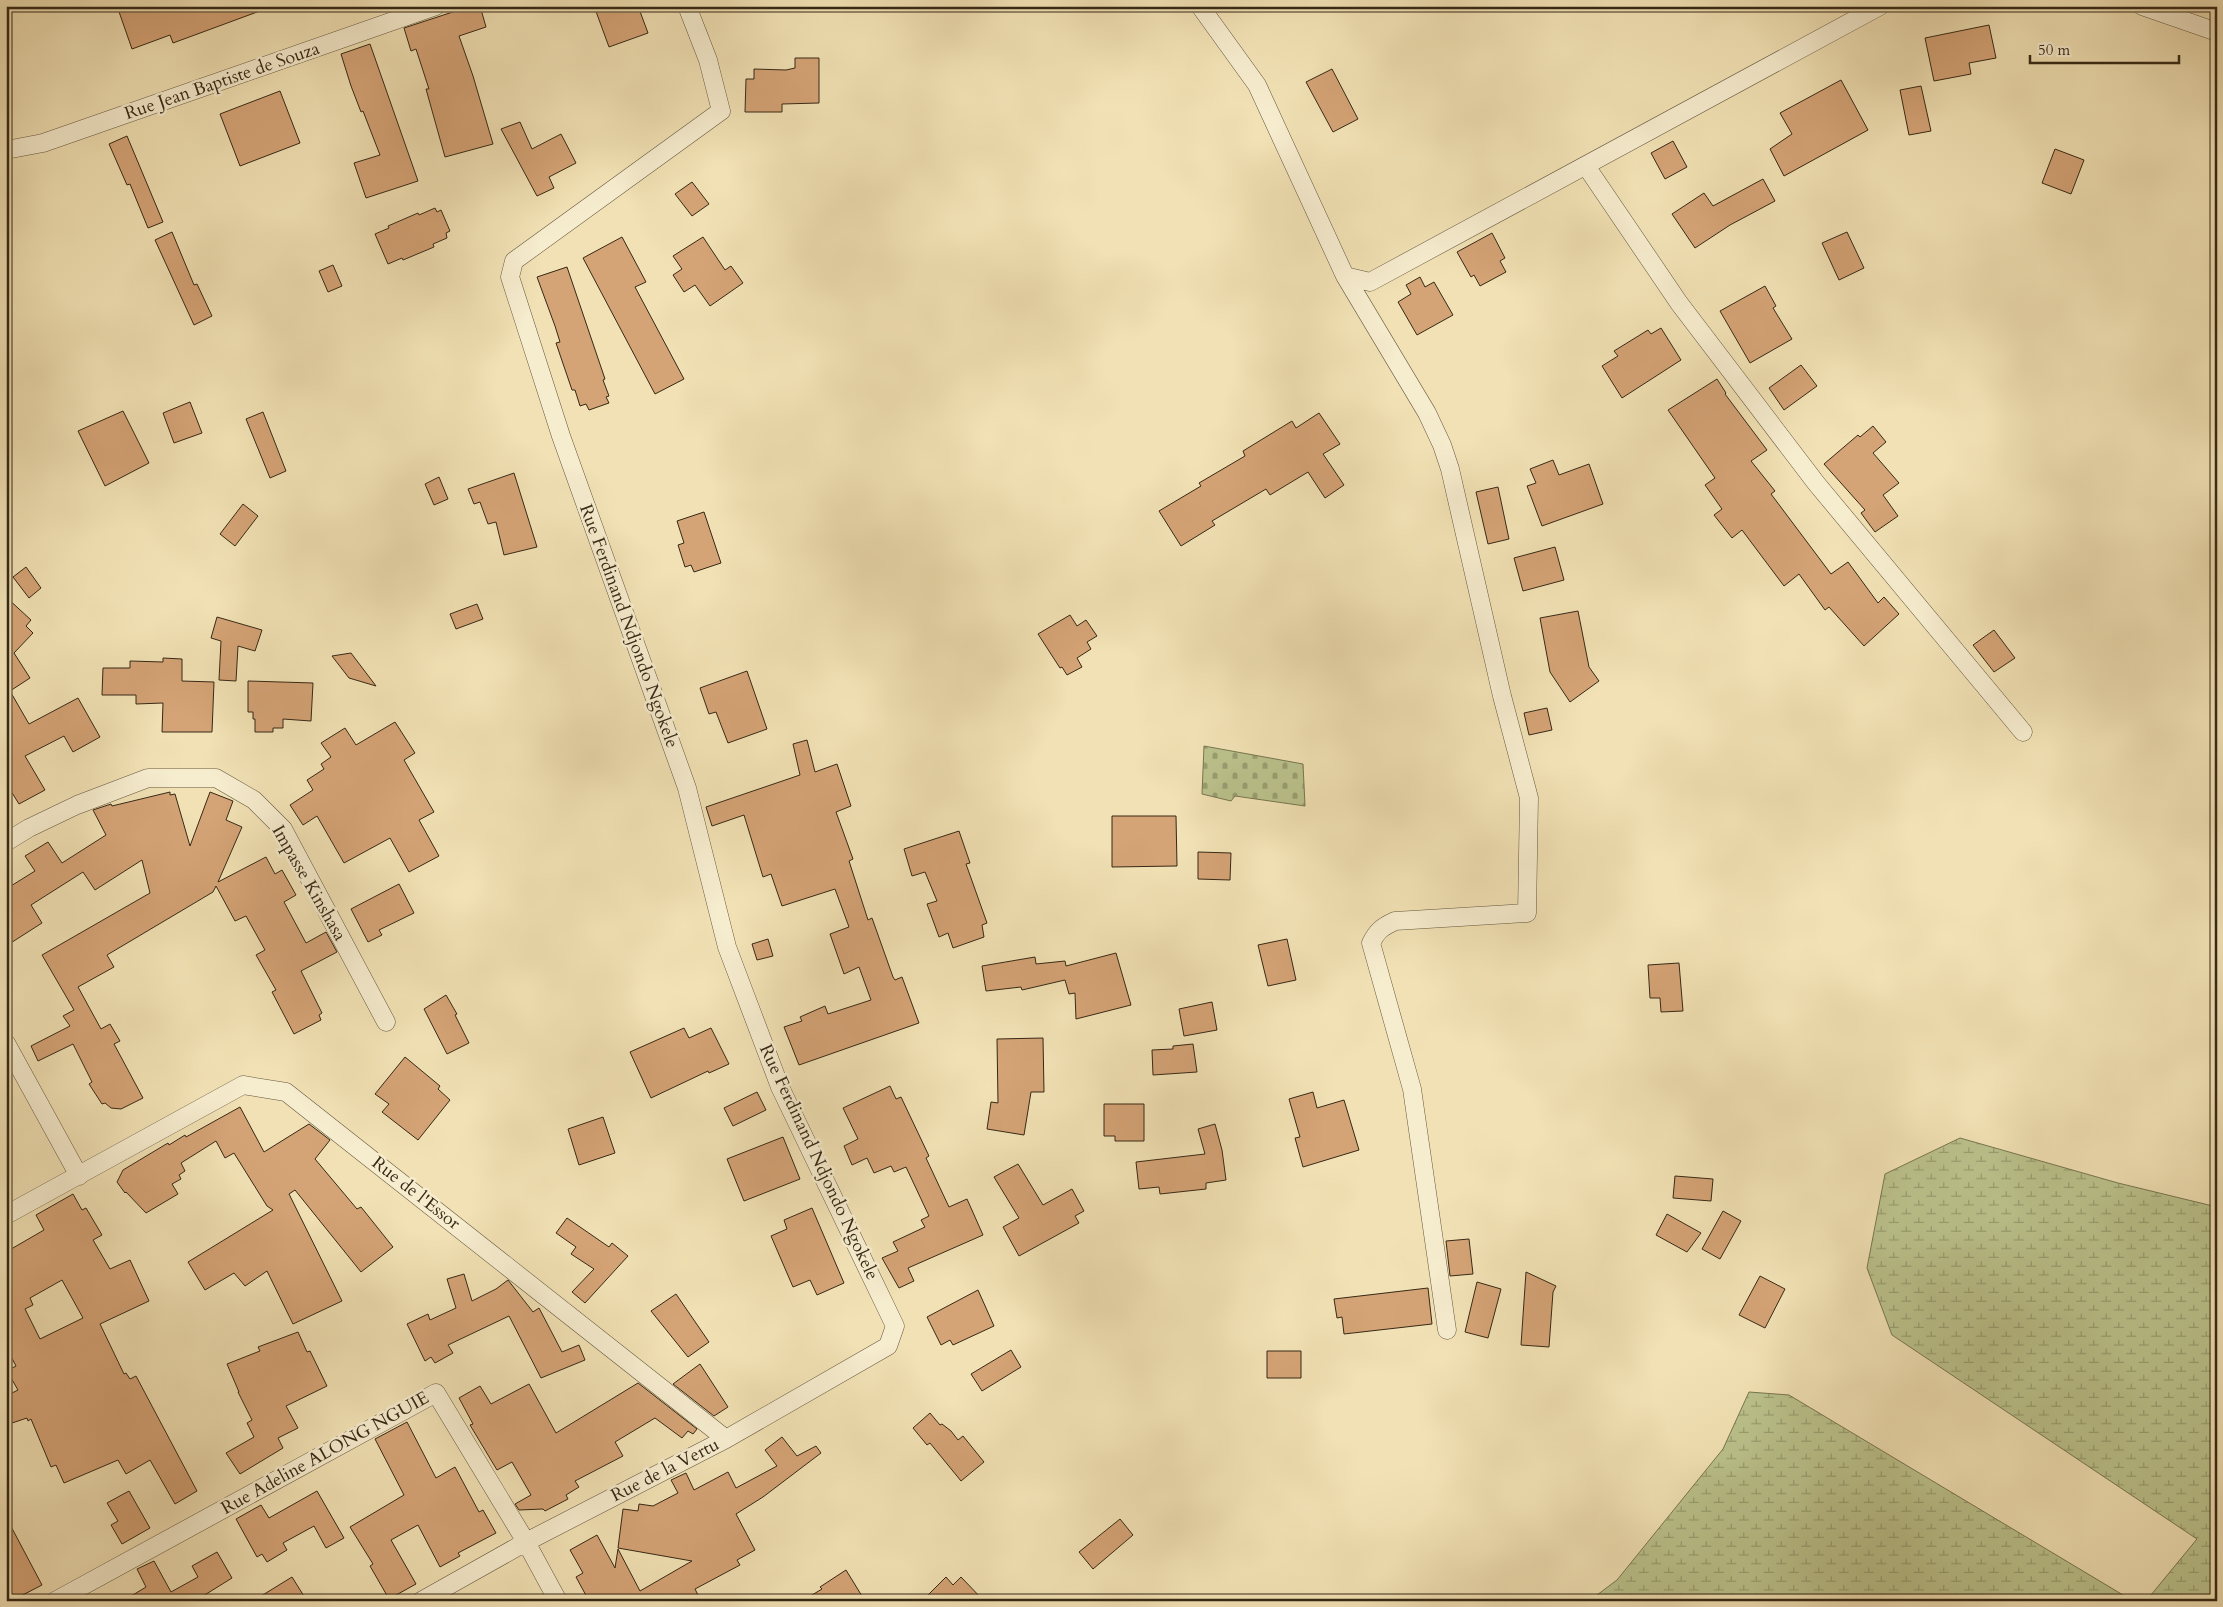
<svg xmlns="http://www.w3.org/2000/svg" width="2223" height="1607" font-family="Cardo,serif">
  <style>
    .wetland { fill: url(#wetland-marsh); stroke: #787651 }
    .cemetery { fill: url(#cemetery-stones); stroke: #787651 }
    .building { fill: #d4a376; stroke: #362916; fill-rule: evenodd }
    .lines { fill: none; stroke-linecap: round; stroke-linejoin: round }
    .street-casing { stroke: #65573e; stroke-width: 19 }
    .street { stroke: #f6ecce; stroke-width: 18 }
    .labels { text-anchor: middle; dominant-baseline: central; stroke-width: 5; stroke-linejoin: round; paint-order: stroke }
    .street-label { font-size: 18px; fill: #362916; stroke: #f6ecce }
  </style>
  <defs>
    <pattern id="wetland-marsh" width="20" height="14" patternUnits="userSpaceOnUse" patternTransform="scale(1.25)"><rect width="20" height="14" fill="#bbc28c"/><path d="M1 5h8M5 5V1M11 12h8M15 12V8" fill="none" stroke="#999e71"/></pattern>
    <pattern id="cemetery-stones" width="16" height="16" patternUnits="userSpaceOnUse" patternTransform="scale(1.25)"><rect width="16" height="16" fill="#bbc28c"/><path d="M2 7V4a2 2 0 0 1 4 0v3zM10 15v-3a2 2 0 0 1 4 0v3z" fill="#999e71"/></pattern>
  </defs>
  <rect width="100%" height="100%" fill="#f1e1b4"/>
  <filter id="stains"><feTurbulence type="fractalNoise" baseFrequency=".004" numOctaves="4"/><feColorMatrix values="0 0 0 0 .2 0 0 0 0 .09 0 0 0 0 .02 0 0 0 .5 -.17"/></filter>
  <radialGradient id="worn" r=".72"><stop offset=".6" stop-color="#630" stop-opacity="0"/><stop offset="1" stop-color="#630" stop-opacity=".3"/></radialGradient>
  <path class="wetland" d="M1960 1138 2118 1183 2217 1207V1601H2146L2197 1539 1892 1335 1867 1268 1885 1174Z
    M1749 1392 1789 1395 2133 1601H1589L1617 1580 1723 1449Z"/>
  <path class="cemetery" d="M1204 746 1303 764 1305 806 1235 796 1231 801 1202 794Z"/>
  <path class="building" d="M117 6H268V8L173 43 170 35 132 49Z
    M471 6H480L486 27 459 36 473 76 493 144 445 157 426 89H429L416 49 411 51 404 28Z
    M594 6H638L648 33 609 47Z
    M1989 25 1996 58 1969 63 1971 74 1934 81 1925 38Z
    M370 44 418 181 366 198 354 163 380 155 363 111 361 112 351 86 341 54Z
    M795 58H819V103L782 104V112H745L746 79H754V69L786 70 795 68Z
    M1332 69 1358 119 1333 132 1306 82Z
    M1841 80 1868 130 1784 176 1770 149 1792 134 1780 113Z
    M1921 86 1931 131 1909 135 1900 90Z
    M280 91 300 143 240 166 220 114Z
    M520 122 532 149 561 134 576 163 549 177 554 188 537 196 501 129Z
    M127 136 163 222 148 228 130 184 127 185 109 144Z
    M1673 141 1687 167 1665 179 1651 153Z
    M2055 149 2084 160 2071 194 2042 183Z
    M1763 179 1775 201 1730 225 1695 248 1672 214 1704 193 1713 206Z
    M692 182 709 204 692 216 675 194Z
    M435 208 437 212 441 210 450 231 446 233 447 238 433 244 434 247 403 260 402 258 388 264 375 234 389 228 388 226 418 213 419 215Z
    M172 232 194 285 197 284 212 316 194 325 155 240Z
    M1847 232 1864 268 1839 280 1822 243Z
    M1492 233 1505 258 1500 261 1506 272 1480 286 1474 275 1471 277 1457 252Z
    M622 237 646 282 635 287 684 379 655 394 583 258Z
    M703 237 725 270 731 266 743 283 710 306 695 285 684 292 673 275 682 269 673 256Z
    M333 265 342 286 328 292 319 271Z
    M567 267 605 379 603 380 609 396 606 397 609 403 589 410 586 404 580 406 575 390H572L556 343 560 342 555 326 537 277Z
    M1420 277 1425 287 1434 282 1453 315 1417 335 1398 302 1411 294 1406 285Z
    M1765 286 1776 306 1773 308 1792 339 1750 363 1720 311Z
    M1661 328 1681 360 1622 398 1602 366 1618 356 1614 351 1648 330 1651 334Z
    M1801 365 1817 386 1784 410 1769 388Z
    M1717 379 1726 393 1725 394 1767 450 1751 461 1775 491 1771 494 1831 574 1848 562 1878 603 1884 597 1899 614 1864 646 1829 607 1825 610 1799 574 1784 586 1742 530 1732 538 1714 515 1722 509 1705 485 1715 478 1668 410Z
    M190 402 202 433 174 443 163 413Z
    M123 411 149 463 105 486 78 431Z
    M263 412 286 471 270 478 246 419Z
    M1319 413 1340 444 1323 454 1344 485 1325 498 1308 472 1270 495 1266 489 1212 521 1215 525 1181 546 1159 511 1201 486 1199 483 1245 456 1243 451 1292 421 1296 428Z
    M1873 426 1886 442 1873 453 1899 483 1883 495 1898 516 1875 532 1861 513 1865 510 1824 464 1858 435 1860 437Z
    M1553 460 1559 475 1589 464 1603 504 1542 526 1527 486 1536 483 1530 469Z
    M514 473 537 547 504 555 496 522 488 524 480 502 474 504 468 489Z
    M439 477 448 499 434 505 425 484Z
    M1498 487 1509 539 1488 544 1476 492Z
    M243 504 258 516 235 546 220 534Z
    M704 512 721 563 694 572 691 565 685 567 678 545 684 543 677 521Z
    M1555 547 1564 580 1523 591 1514 558Z
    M26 567 41 588 29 598 13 577Z
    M6 597 31 620 26 626 33 633 14 653 30 678 10 691 29 724 78 698 100 737 73 752 64 736 25 756 45 790 19 804 6 783Z
    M477 604 483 619 456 629 450 614Z
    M1578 611 1589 667 1599 681 1570 702 1550 672 1540 618Z
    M1070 615 1077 626 1086 620 1097 636 1087 642 1091 649 1077 658 1082 667 1067 675 1062 667 1060 668 1038 634Z
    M217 617 262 630 255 651 238 646 236 681 219 680 221 641 211 638Z
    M1994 630 2015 658 1994 672 1973 645Z
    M351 653 376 686 349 678 332 656Z
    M163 658 182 659V681L214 682 212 732H162L163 703 136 704V695H102L103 668H130V661L163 662Z
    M747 671 767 729 728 743 716 712 709 714 700 688Z
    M248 681 313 683 311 721 283 719V728H273V732H255V719H253V712H248Z
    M1547 708 1552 730 1529 735 1524 713Z
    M395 722 415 753 404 760 434 812 419 820 439 856 409 872 390 838 344 863 317 816 303 825 290 805 313 790 307 780 324 769 321 764 331 757 321 743 345 728 356 745Z
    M807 740 815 772 837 764 851 806 836 812 853 859 849 861 868 920 872 918 893 977 895 980 902 977 919 1023 799 1065 784 1027 802 1021 800 1017 825 1006 828 1014 871 1000 859 967 844 974 830 934 849 927 835 889 782 906 771 874 763 877 744 815 712 826 706 807 800 775 793 744Z
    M170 792V795L175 794 190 846 210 792 233 801 226 820 242 827 218 882 266 857 275 874 282 870 296 895 284 902 306 943 326 932 337 952 301 971 322 1013 319 1015 321 1020 294 1034 272 992 276 990 256 955 265 950 246 916 235 921 216 886 213 892 107 955 114 967 78 987 101 1029 110 1024 120 1041 114 1044 143 1098 121 1109 111 1108 105 1103 102 1104 89 1084 92 1082 73 1044 38 1061 31 1046 70 1026 63 1016 74 1010 42 955 150 893 142 860 95 890 83 872 31 905 42 923 6 946V889L35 871 25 856 48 842 62 863 106 835 93 810 111 804 112 806Z
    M1112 816H1176L1177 866 1112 867Z
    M959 831 970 863 966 864 987 923 982 925 984 937 953 948 948 933 939 937 927 904 937 901 925 872 912 876 904 849Z
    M1198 852 1231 853 1230 880 1198 879Z
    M399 884 414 913 379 930 382 935 368 942 351 909Z
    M768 939 773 956 757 960 752 944Z
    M1287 939 1296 980 1268 986 1258 945Z
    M1116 953 1131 1005 1076 1019 1075 993 1069 994 1065 980 1022 990 1021 987 986 991 982 966 1035 957 1036 964 1065 961 1066 966Z
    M1679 963 1683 1011 1661 1012 1660 998H1650L1648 965Z
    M446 995 457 1014 455 1015 469 1043 447 1054 424 1009Z
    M1212 1002 1217 1030 1184 1036 1179 1009Z
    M684 1028 689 1038 711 1028 729 1064 709 1073 708 1071 651 1098 630 1052Z
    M1043 1038 1044 1092H1031L1024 1135 987 1129 991 1102 998 1103 997 1039Z
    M1193 1044 1197 1072 1153 1075 1152 1050 1173 1049V1046Z
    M405 1057 440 1086 438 1089 450 1100 418 1140 382 1112 389 1104 375 1094Z
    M890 1086 896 1099 901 1097 929 1156 926 1158 949 1207 967 1199 983 1235 908 1268 914 1281 899 1288 882 1258 898 1251 893 1242 925 1227 921 1220 929 1216 906 1167 894 1172 891 1166 874 1173 867 1158 852 1165 844 1146 858 1139 843 1108Z
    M757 1092 766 1110 733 1126 724 1108Z
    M1313 1092 1317 1108 1344 1100 1359 1150 1303 1167 1295 1138 1300 1137 1289 1099Z
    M1104 1104H1144V1141H1115V1136H1104Z
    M240 1107 264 1152 309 1124 330 1140 315 1159 357 1209 361 1207 393 1247 361 1272 295 1190 289 1194 342 1301 293 1324 267 1271 245 1286 234 1273 205 1290 188 1262 273 1210 267 1206 234 1153 225 1158 216 1141 181 1163 185 1171 179 1175 181 1179 172 1184 178 1194 146 1213 126 1192 125 1193 117 1182 123 1170 168 1143 169 1145 185 1135 186 1137Z
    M603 1117 615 1153 579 1165 568 1129Z
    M1215 1124 1222 1150 1226 1180 1206 1183V1189L1160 1194 1159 1187 1139 1189 1136 1162 1205 1154 1198 1129Z
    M783 1137 800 1179 744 1201 727 1159Z
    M1018 1164 1043 1205 1072 1189 1084 1211 1075 1216 1079 1223 1019 1256 1003 1227 1019 1218 994 1177Z
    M1675 1176 1713 1179 1711 1201 1673 1198Z
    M73 1194 82 1210 86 1208 102 1235 93 1240 110 1269 130 1260 149 1301 100 1324 124 1374 126 1373 130 1379 136 1376 197 1491 175 1504 150 1460 126 1474 118 1460 64 1483 56 1465 51 1467 31 1419 28 1421 27 1418 12 1423 6 1411V1396L18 1390 7 1371 16 1366 6 1347V1252L44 1230 36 1215ZM62 1280 83 1318 40 1339 25 1309 33 1305 30 1298Z
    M812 1208 844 1283 817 1295 810 1280 793 1287 771 1236 787 1229 784 1220Z
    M1723 1211 1741 1221 1720 1259 1702 1249Z
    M1667 1214 1701 1233 1687 1252 1656 1235Z
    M567 1218 609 1247 612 1243 628 1256 585 1303 572 1292 594 1269 571 1254 576 1247 556 1233Z
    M1469 1239 1473 1274 1450 1276 1446 1241Z
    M1526 1272 1556 1286 1553 1292 1549 1347 1521 1345Z
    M464 1274 472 1301 496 1289 508 1280 533 1312 539 1308 562 1352 579 1345 585 1360 541 1378 509 1316 448 1345 453 1353 435 1363 431 1357 425 1361 407 1324 428 1314 430 1320 456 1308 447 1279Z
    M1760 1276 1785 1289 1765 1328 1739 1315Z
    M1477 1282 1501 1289 1488 1338 1465 1332Z
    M1428 1288 1432 1324 1344 1334 1342 1317 1337 1318 1334 1299Z
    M978 1290 994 1326 953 1345 950 1340 941 1345 927 1317Z
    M676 1294 709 1342 688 1357 651 1311Z
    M298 1332 307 1352 310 1351 327 1386 286 1406 298 1428 278 1438 283 1448 240 1474 226 1453 254 1437 247 1423 252 1420 238 1392H239L227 1364 260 1351 258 1347Z
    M1011 1350 1021 1367 982 1391 971 1374Z
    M1267 1351H1301V1378H1267Z
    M700 1364 728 1407 714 1416 673 1384Z
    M638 1383 697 1429 693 1434 688 1431 682 1438 655 1418 615 1442 623 1456 575 1481 579 1487 566 1495 568 1499 545 1511 543 1509 519 1510 515 1504 531 1495 512 1462 497 1470 470 1425 473 1424 459 1398 480 1386 491 1404 529 1384 556 1433Z
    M930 1413 940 1425 942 1424 951 1431 958 1440 963 1436 984 1462 961 1481 930 1443 927 1445 913 1428Z
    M407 1422 436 1478 455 1467 479 1512 483 1510 496 1533 458 1553 460 1556 440 1567 418 1525 391 1540 416 1584 389 1599 370 1566 373 1564 350 1527 404 1495 375 1439Z
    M782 1437 797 1456 816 1446 821 1453 763 1497 736 1514 755 1550 737 1560 740 1565 695 1589 701 1601H589L576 1577 583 1573 570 1550 597 1535 615 1568 618 1549 640 1591 692 1561 618 1548 623 1509 638 1511 639 1504 653 1506 678 1493 671 1480 686 1473 694 1490 728 1472 736 1488 777 1466 765 1450Z
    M129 1491 150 1528 122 1544 111 1525 118 1521 107 1503Z
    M317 1491 344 1538 326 1548 314 1526 283 1543 287 1550 267 1562 262 1554 257 1557 236 1519 261 1505 269 1518Z
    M6 1517 42 1585 11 1601H6Z
    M1120 1519 1133 1535 1093 1569 1079 1552Z
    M217 1552 232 1578 195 1601H123L146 1587 137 1569 154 1561 171 1592 198 1577 192 1566Z
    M846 1570 865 1601H802L822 1589 820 1587Z
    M292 1577 307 1601H253Z
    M946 1577 953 1585 961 1577 984 1601H922Z"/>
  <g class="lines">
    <g class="street-casing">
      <path id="street" d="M1200 6 1257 85 1345 276 1427 413 1442 445 1450 469 1502 696 1529 798 1527 913 1395 921C1382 927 1377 931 1371 943L1412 1089 1447 1330
        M2142 6 2217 32
        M6 150 43 143 436 6
        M1586 166 1679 303 1816 483 2023 732
        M1345 276 1370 282 1880 6
        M6 842 29 828 77 805 148 778H216L254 800 283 829 386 1022
        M6 1043 79 1176
        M6 1215 243 1085 286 1092 726 1439
        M55 1601 436 1393 526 1542 558 1601
        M421 1601 526 1542 726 1439 888 1346 895 1326 780 1087 727 947 687 788 561 436 510 277 514 261 721 111 708 60 687 6"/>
    </g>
    <use href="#street" class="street"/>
  </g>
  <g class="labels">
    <g class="street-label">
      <text transform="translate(222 81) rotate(-19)">Rue Jean Baptiste de Souza</text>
      <text transform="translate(629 626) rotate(70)">Rue Ferdinand Ndjondo Ngokele</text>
      <text transform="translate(309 883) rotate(60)">Impasse Kinshasa</text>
      <text transform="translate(819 1162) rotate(65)">Rue Ferdinand Ndjondo Ngokele</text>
      <text transform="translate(416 1193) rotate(38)">Rue de l'Essor</text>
      <text transform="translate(325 1453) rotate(-29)">Rue Adeline ALONG NGUIE</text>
      <text transform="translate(665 1470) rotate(-27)">Rue de la Vertu</text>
    </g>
  </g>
  <rect width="2223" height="1607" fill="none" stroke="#f1e1b4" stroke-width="25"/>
  <rect x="8" y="8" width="2208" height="1592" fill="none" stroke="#362916" stroke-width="2.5"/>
  <rect x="12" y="12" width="2198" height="1582" fill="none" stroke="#362916"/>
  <path d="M2030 55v8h149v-8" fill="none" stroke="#362916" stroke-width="2.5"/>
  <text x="2038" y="55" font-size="15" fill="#362916" stroke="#f6ecce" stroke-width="4" paint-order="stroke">50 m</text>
  <rect width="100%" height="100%" filter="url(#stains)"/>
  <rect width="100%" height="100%" fill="url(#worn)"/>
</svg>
